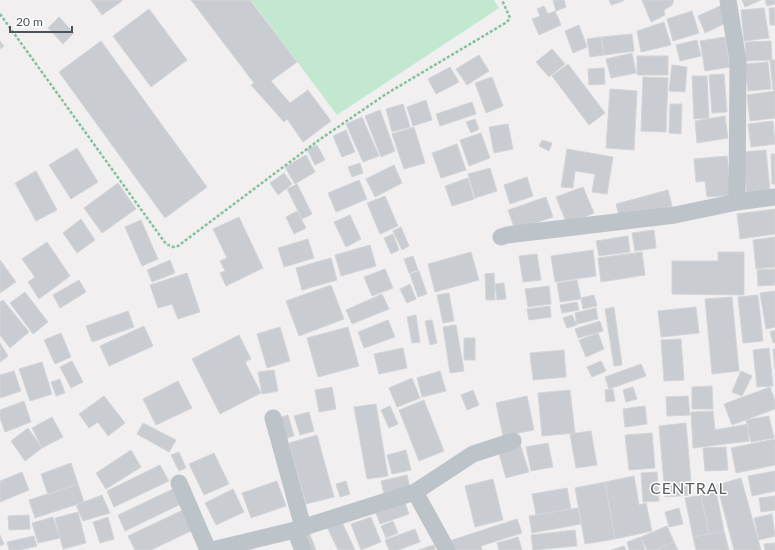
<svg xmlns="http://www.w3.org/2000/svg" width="775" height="550" font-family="Lato,sans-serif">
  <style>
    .green { fill: #c2e9cf }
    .building { fill: #c9ccd0; stroke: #d3d5d9 }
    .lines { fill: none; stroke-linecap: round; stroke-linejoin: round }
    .path { stroke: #7fc39d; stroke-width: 2.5; stroke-dasharray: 3 2; stroke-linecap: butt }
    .street { stroke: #bcc3c9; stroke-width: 17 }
    .labels { text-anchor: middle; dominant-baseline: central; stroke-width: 3; stroke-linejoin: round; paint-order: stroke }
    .quarter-label { font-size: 16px; letter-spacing: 1px; fill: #5c5f62; stroke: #fff }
  </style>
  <rect width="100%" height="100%" fill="#f1efef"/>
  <path class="green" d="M251 0H494L499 8 337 115Z"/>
  <path class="building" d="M91 0H122V1L102 15Z
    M191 0H250L297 62 271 81 290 103 308 90 331 121 303 142 287 119 284 122 251 85 254 83Z
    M553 0H564L566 7 556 11Z
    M609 0H623V1L611 5Z
    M642 0H674L672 5 664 10 665 15 651 22Z
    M742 0H761L745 7Z
    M765 0H775V4L767 6Z
    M722 5 730 21 705 33 698 16Z
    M544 6 548 14 555 11 561 25 539 35 532 19 540 16 537 9Z
    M764 8 769 38 744 41 741 10Z
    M769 8H775V25H770Z
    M149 9 187 60 151 87 113 36Z
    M692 11 699 33 673 41 667 19Z
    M59 17 74 33 63 44 48 28Z
    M664 22 671 45 641 52 637 31Z
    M579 25 587 47 573 53 565 31Z
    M632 34 634 51 604 55 602 37Z
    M601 37 604 55 590 57 587 39Z
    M725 37 730 67 705 71 700 41Z
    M697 40 701 56 680 61 676 45Z
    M0 41 4 46 0 49Z
    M101 41 207 187 165 218 59 72Z
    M771 41 772 60 746 61 745 42Z
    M552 49 565 64 549 77 536 62Z
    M632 53 636 73 611 78 606 59Z
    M479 55 489 71 467 85 456 69Z
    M637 56H668V75H637Z
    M770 60H775V89L773 90Z
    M768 62 771 89 748 91 745 64Z
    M568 64 605 113 589 125 552 76Z
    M672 65 687 67 685 92 669 91Z
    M450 67 459 82 436 94 428 79Z
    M604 68 605 84 589 85 588 69Z
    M724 74 727 112 712 113 709 75Z
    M692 76H707L709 118 694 119Z
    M492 77 503 106 486 113 475 83Z
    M643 77 668 78 666 132 641 131Z
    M610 89 637 91 634 150 606 148Z
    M775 91V118L750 121 747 95Z
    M426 100 432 120 413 126 407 107Z
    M472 102 476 114 440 126 436 114Z
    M403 104 410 127 392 132 386 109Z
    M670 104H682L681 134 669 133Z
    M380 110 395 151 381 157 365 116Z
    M725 116 728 138 697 143 695 121Z
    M362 117 379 156 363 162 346 124Z
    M475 119 479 129 471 133 466 122Z
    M773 121 775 144 751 147 748 124Z
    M508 124 513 149 494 153 489 127Z
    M414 127 425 163 404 169 392 134Z
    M346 130 355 152 342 157 333 136Z
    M481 133 490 158 469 166 460 140Z
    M542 140 552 143 549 151 539 146Z
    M457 144 466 170 441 178 432 153Z
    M317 145 325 160 315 165 307 149Z
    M77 148 98 182 71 199 49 165Z
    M567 149 613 157 607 194 592 192 595 174 575 171 573 188 561 187Z
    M766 150 770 192 747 194 743 152Z
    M771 154H775V184H772Z
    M306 155 315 172 295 184 285 167Z
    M727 156 731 195 707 197 705 181 696 182 694 159Z
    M360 163 363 173 352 177 348 167Z
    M394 165 402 183 375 197 366 179Z
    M490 168 497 191 475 198 468 174Z
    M36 171 57 210 36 221 15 183Z
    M284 173 292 184 278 195 270 183Z
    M527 177 533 196 510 204 504 185Z
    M468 178 474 199 452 206 445 186Z
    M359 180 367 199 336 212 328 193Z
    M118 183 136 209 102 233 84 208Z
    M297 184 312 214 302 219 287 189Z
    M583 187 594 213 567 224 556 197Z
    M668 190 672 206 620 220 616 204Z
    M385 196 398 226 380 234 367 203Z
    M546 197 553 217 515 230 508 210Z
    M775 209V234L740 239 737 214Z
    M297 211 306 228 294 234 286 217Z
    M350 215 361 239 346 247 334 222Z
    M239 217 263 268 226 286 220 273 225 271 220 261 227 258 213 229Z
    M81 219 95 240 77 253 63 233Z
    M141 220 158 259 142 266 125 227Z
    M401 227 409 246 402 250 393 231Z
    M654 230 656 248 635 251 632 233Z
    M393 234 399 250 391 254 384 238Z
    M628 236 630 252 599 256 596 241Z
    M775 237V267L756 269 753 240Z
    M308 239 314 258 284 267 278 248Z
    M47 242 70 276 39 299 28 282 35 277 22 259Z
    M370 245 376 266 341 276 335 255Z
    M593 250 596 276 555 282 551 256Z
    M471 252 479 280 435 292 428 264Z
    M642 252 645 275 601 282 598 258Z
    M718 252H744V295L672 294V261H718Z
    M537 254 541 280 523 282 519 256Z
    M413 256 418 270 409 273 404 259Z
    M331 258 337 280 302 290 296 268Z
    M0 260 16 282 0 293Z
    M170 260 175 273 152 282 147 270Z
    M385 269 393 288 372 296 364 277Z
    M775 269V285L758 286 757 270Z
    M419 271 427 294 418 297 410 274Z
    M187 273 200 312 178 319 172 304 158 308 150 285Z
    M494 273 495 300H486L485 274Z
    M79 280 86 292 60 308 53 295Z
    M577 280 581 299 560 302 557 283Z
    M504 283 506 299 497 300 495 284Z
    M410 284 416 299 407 303 400 289Z
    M331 285 344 319 299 336 286 301Z
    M549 286 551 304 528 307 525 289Z
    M775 291V327L766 329 760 293Z
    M25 292 48 322 33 334 10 303Z
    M449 293 454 321 443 323 437 295Z
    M382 294 389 309 352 324 346 310Z
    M594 295 597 306 583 309 581 298Z
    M758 295 763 341 743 343 738 297Z
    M732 297 739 371 712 374 705 299Z
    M3 300 29 332 10 348 0 335V302Z
    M577 302 579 310 562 313 560 305Z
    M550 306 551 317 529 320 527 309Z
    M614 307 622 365 614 366 605 309Z
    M696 307 699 333 661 337 658 311Z
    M596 308 598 319 577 324 575 313Z
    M128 311 134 327 92 342 86 326Z
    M416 315 420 342 412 343 407 317Z
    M572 315 577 325 567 328 563 318Z
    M388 320 395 337 364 348 358 332Z
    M432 320 437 343 430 345 425 321Z
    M600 321 603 331 578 338 575 329Z
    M456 325 464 371 450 373 443 327Z
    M144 326 153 346 109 366 100 346Z
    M280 327 290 361 267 368 257 334Z
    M348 327 359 366 318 377 307 338Z
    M775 330V342L773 343 770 332Z
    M61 333 71 357 55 364 44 340Z
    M598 333 604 349 586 357 579 340Z
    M239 335 251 359 245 362 261 393 220 414 192 359Z
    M464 338H475V360H464Z
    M681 339 684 380 664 381 661 340Z
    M0 343 8 356 0 362Z
    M403 348 407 368 379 374 374 354Z
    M769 348 773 386 757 387 753 350Z
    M773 349H775V370Z
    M564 350 566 377 533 380 530 353Z
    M72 361 83 382 71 388 60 367Z
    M601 361 606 371 592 377 587 367Z
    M42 362 52 394 30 401 19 369Z
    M641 364 646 376 609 389 605 377Z
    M274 370 278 391 262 394 258 372Z
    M14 371 21 391 0 398V375Z
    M440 371 446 391 422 397 417 378Z
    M741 371 752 376 742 396 732 392Z
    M412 378 420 398 397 407 389 388Z
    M60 379 65 393 56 396 51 382Z
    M178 381 192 408 156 425 143 399Z
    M712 386 713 409H692V387Z
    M332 387 336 409 319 412 315 390Z
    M633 387 637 399 626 402 623 390Z
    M770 387 775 401V409L732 425 724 404Z
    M613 389 615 401 606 402 605 390Z
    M473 390 479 405 467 410 461 395Z
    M570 390 575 433 542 436 538 393Z
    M104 396 125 423 108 436 98 422 89 428 79 414Z
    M527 396 534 430 503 436 496 403Z
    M688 396 690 415 667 416 666 397Z
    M424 400 444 451 419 461 399 410Z
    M24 401 31 422 5 432 0 418V410Z
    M376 404 388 476 367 479 354 407Z
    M390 406 398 424 389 428 381 410Z
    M645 406 647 424 625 427 623 409Z
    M713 411 715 430 748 424 749 441 693 448 691 412Z
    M309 412 314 431 300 435 294 416Z
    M288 415 294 436 284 439 278 418Z
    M769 416 774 438 751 442 746 420Z
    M52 417 63 437 42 448 32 428Z
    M143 423 176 440 169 452 137 434Z
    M686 423 691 482 664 484 659 426Z
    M28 428 42 448 25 461 11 441Z
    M591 431 597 465 576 468 570 434Z
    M652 433 655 468 629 470 625 435Z
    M317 435 334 497 306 504 289 443Z
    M775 439V465L736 473 731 448Z
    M548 443 553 467 531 471 526 447Z
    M520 444 529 472 506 478 498 450Z
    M726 447 728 470 705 471 703 448Z
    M131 450 141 467 106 489 96 473Z
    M406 450 411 470 392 474 387 455Z
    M179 452 186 468 179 471 171 455Z
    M214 453 229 484 204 495 189 464Z
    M71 463 78 484 48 495 41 474Z
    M160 465 169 481 114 507 107 491Z
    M775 471V491L752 496 748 476Z
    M22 472 29 490 0 502V481Z
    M657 472 659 501 643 502 641 473Z
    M407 475 410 488 384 494 381 481Z
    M634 476 639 505 646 503 652 531 615 539 605 482Z
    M741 478 761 550H734L717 485Z
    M493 479 503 520 475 527 465 486Z
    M277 481 286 506 251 518 242 493Z
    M346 481 350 494 340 497 336 484Z
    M605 482 615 539 585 544 575 488Z
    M691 482 692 495 665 497 664 484Z
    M78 484 84 502 35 518 29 500Z
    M567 488 571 509 536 515 532 494Z
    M173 489 181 504 125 531 118 515Z
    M233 489 244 512 216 525 205 503Z
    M716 491 724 531 709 534 701 495Z
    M102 495 110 513 83 521 76 505Z
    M701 495 709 534 693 537 685 498Z
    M775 496V510L761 512 759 498Z
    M405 503 409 514 380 524 376 513Z
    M578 508 581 524 532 533 529 516Z
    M679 508 683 524 669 527 665 512Z
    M183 510 193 530 151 550H135L128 536Z
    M78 512 86 543 63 549 55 518Z
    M772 514 775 536 759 540 754 518Z
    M29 515 30 529 9 530 8 516Z
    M53 517 60 538 38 543 32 523Z
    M108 517 114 539 100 543 93 522Z
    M371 517 381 542 361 550 351 524Z
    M517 519 522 533 481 546 482 550H452L449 541Z
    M341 520 355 550H338L327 527Z
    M393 521 398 533 386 538 381 526Z
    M667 526 674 542 655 550H647L641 537Z
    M415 529 420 542 398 550H389L385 540Z
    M575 530 577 546 533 550 531 535Z
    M724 531 729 550H696L693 537Z
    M309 532 316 550H306L300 536Z
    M0 535 4 544 0 546Z
    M34 536 37 546 20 550H9L7 542Z
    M518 537 522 550H499L497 543Z
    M641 537 645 550H629L627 542Z
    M674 542 678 550H655Z
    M775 543V550H765L764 544Z
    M434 545 435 550H418Z
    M624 546 626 550H611Z"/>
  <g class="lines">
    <path class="path" d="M0 14 166 244 173 247 178 246 319 140 386 94 507 22 510 18 502 0"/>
    <path class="street" d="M728 0 738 61 737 202
      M501 237 507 235 675 215 737 202 775 197
      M273 418 303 527
      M179 483 208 550
      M415 492 447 550
      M295 530 303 550
      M212 550 295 530 415 492 473 454 513 441"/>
  </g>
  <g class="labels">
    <g class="quarter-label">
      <text x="689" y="487">CENTRAL</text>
    </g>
  </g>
  <path d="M10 26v6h62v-6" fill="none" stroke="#495359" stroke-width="2"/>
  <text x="16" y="26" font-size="12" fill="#495359" stroke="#ffffff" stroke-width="3" paint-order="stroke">20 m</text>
</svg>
